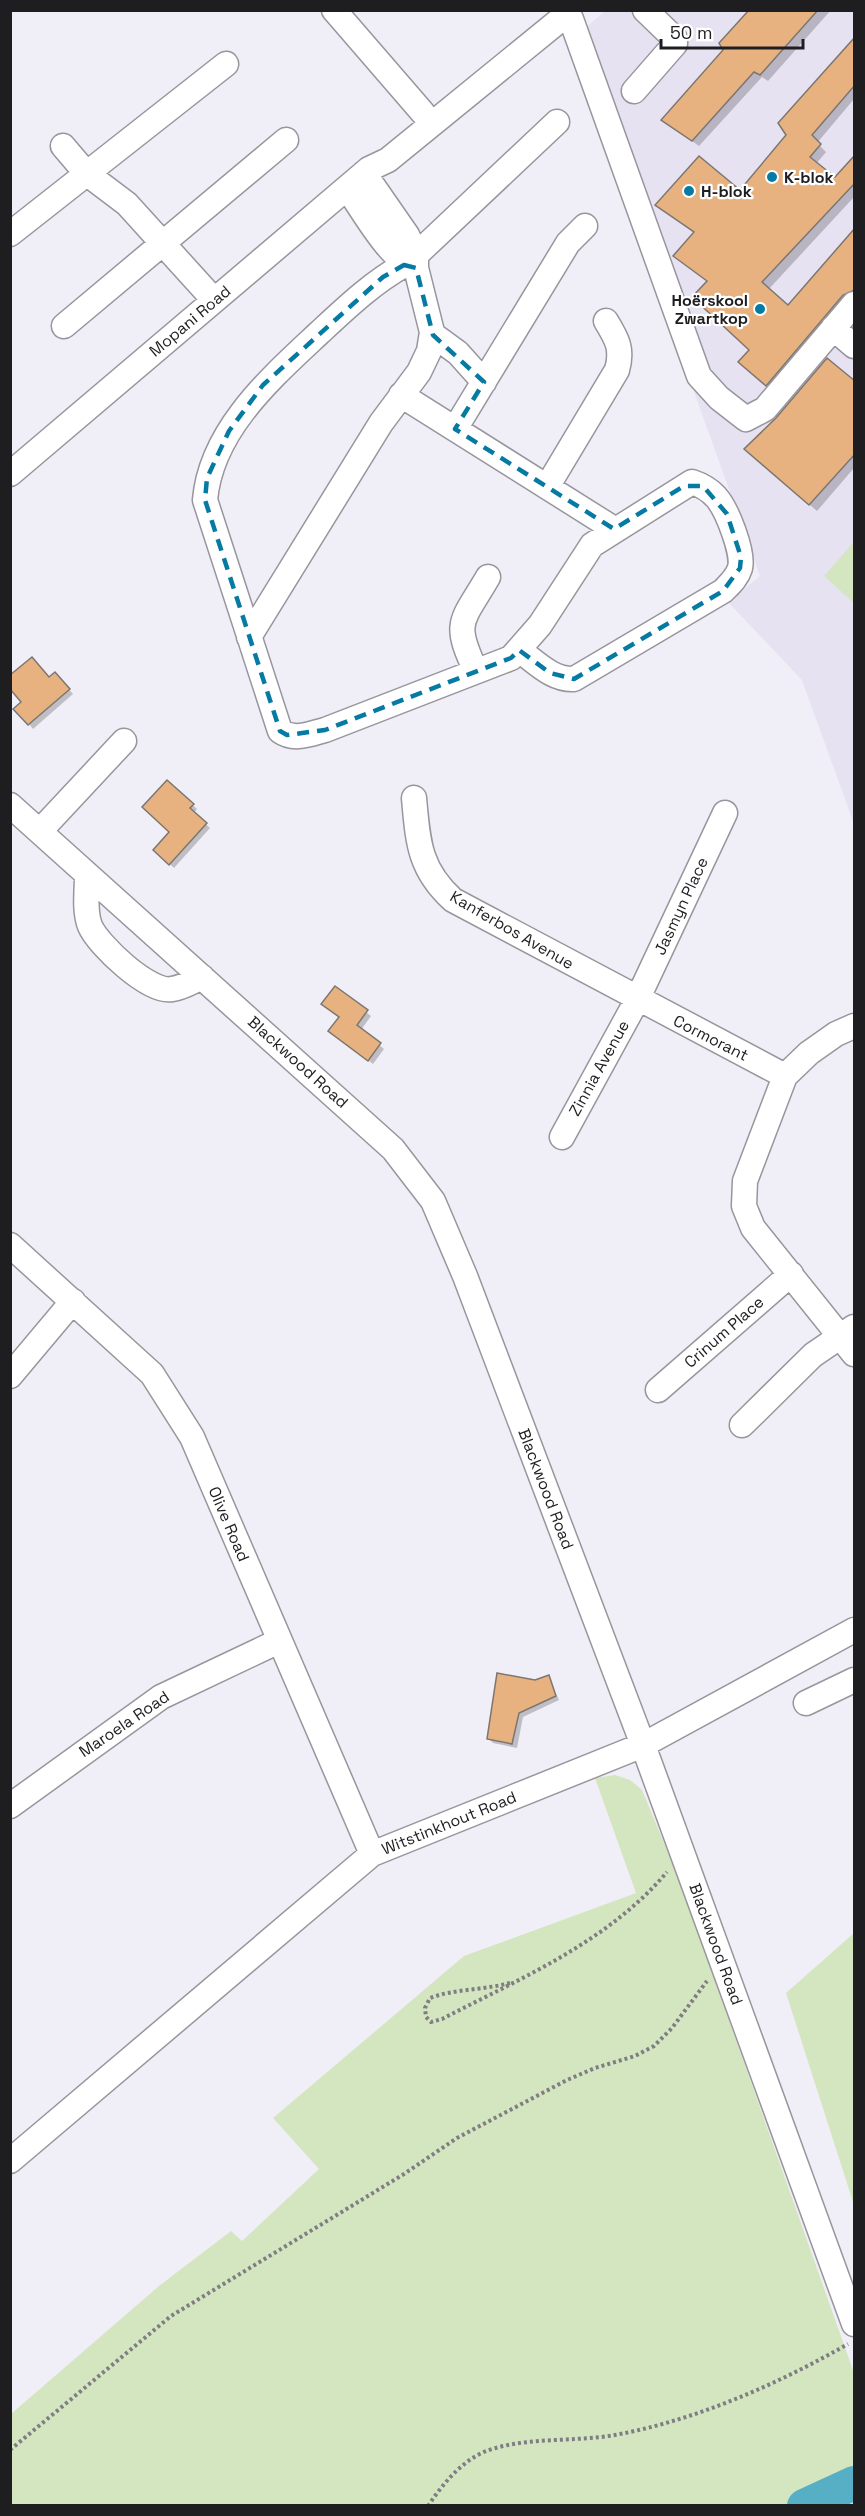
<svg xmlns="http://www.w3.org/2000/svg" width="865" height="2516" font-family="'Space Grotesk',sans-serif">
  <style>
    .built { fill: #e6e2f2 }
    .green { fill: #d4e6bf }
    .shadow { fill: #0003 }
    .lines { fill: none; stroke-linecap: round; stroke-linejoin: round }
    .river { stroke: #56afc5; stroke-width: 34 }
    .building { fill: #e8b280; stroke: #7c7670; stroke-width: 1.5 }
    .minor-casing { stroke: #98959d; stroke-width: 27 }
    .path { stroke: #807e84; stroke-width: 4; stroke-dasharray: 3 3; stroke-linecap: butt }
    .minor { stroke: #fff; stroke-width: 24 }
    .marked { fill: none; stroke: #057ba3; stroke-width: 4.5; stroke-dasharray: 12 8; stroke-linejoin: round }
    .poi-dot { fill: #057ba3; stroke: #fff; stroke-width: 2 }
    .labels { text-anchor: middle; dominant-baseline: central; stroke-width: 4.5; stroke-linejoin: round; paint-order: stroke }
    .poi-label { font-size: 16px; font-weight: bold; fill: #1e1d20; stroke: #fff; text-anchor: start }
    .street-label { font-size: 16px; fill: #1e1d20; stroke: #fff }
  </style>
  <rect width="100%" height="100%" fill="#f0eef7"/>
  <path class="built" d="M605 11H854V824L802 680 728 602 760 576 569 42Z"/>
  <path class="green" d="M854 542V603L824 576Z
    M615 1775 630 1780 642 1790 679 1879 854 2373V2505H11V2414L159 2286 231 2231 242 2241 319 2169 273 2118 464 1956 636 1893 595 1778Z
    M854 1933V2205L786 1993Z"/>
  <path class="shadow" d="M752 10H831L768 81 762 77 699 146 663 120 725 50Z
    M854 39V99L817 143 826 152 816 164 835 179 854 157V197L768 290 788 307 854 230V298L773 392 747 369 751 350 708 282 675 256 695 234 657 205 740 192 788 135Z
    M854 383V468L817 511 753 456Z
    M50 678H59L73 694 33 729 29 724Z
    M167 782 197 809 194 813 210 828 174 868 155 850 171 832Z
    M335 988 371 1016 361 1030 384 1049 373 1064 335 1035 340 1017Z
    M548 1677 559 1700 523 1717 517 1748 493 1743 489 1739 535 1682Z"/>
  <g class="lines">
    <path class="river" d="M804 2506 854 2483"/>
  </g>
  <path class="building" d="M749 10H818L760 75 754 72 692 141 661 120 723 50 719 43Z
    M855 37V85L812 135 821 144 810 157 835 177 855 155V183L762 282 788 305 855 228V290L843 295 766 386 738 362 749 350 692 297 707 281 673 256 694 232 655 205 699 156 740 190 786 135 778 123Z
    M827 358 855 381V454L809 505 744 449 776 418Z
    M32 657 49 677 55 672 70 689 28 725 13 709 21 702 10 689V675Z
    M167 780 194 804 190 808 207 823 169 865 153 850 169 832 142 807Z
    M335 986 368 1010 357 1025 381 1043 368 1061 328 1031 339 1017 321 1004Z
    M497 1673 535 1680 549 1675 556 1696 519 1713 512 1744 487 1739Z"/>
  <g class="lines">
    <g class="minor-casing">
      <path id="minor" d="M334 10 423 113
        M571 19 699 376 719 398 746 419 765 409 854 304
        M634 91 675 44V39L645 10
        M63 146 86 173 127 204 214 300
        M347 188C363 210 390 261 416 268
        M10 234 226 64
        M416 255 557 122
        M404 265C372 283 346 308 319 333 271 378 211 430 205 500L280 731C294 741 310 734 325 730L511 658 540 625 592 545 692 482C701 485 709 489 716 497 727 509 744 553 740 568 737 578 730 584 723 591L574 679C552 680 536 662 519 650
        M64 326 286 140
        M833 328 854 346
        M432 334 458 353 484 382
        M401 395 614 529
        M455 429 568 243 585 226
        M10 474 369 169 388 160 561 19
        M547 487 617 370C623 349 617 339 606 321
        M249 637 381 423 419 372 429 351 432 332 416 268V255L407 235 364 173
        M476 671C452 621 462 622 488 577
        M414 798C418 842 419 869 453 900L785 1076
        M10 805 393 1149 433 1201 465 1276 643 1745 854 2324
        M40 831 124 741
        M87 875C87 891 84 911 90 926 98 945 150 994 172 989 182 988 193 981 202 977
        M854 1026 836 1034 809 1053 785 1076 745 1181 744 1206 753 1228 854 1354
        M562 1137 637 1000 725 813
        M10 1245 152 1374 192 1437 372 1854
        M10 1376 73 1301
        M658 1390 791 1274
        M742 1425 813 1355 854 1327
        M806 1703 854 1680
        M10 1806 161 1697 279 1641
        M10 2161 372 1854 643 1745 854 1630"/>
    </g>
    <path class="path" d="M510 1983C484 1990 453 1989 430 1998L425 2008 426 2017 431 2022 442 2019C521 1978 608 1942 667 1872
      M10 2450 171 2316 404 2174 457 2138 567 2080 595 2068 635 2056 654 2046 672 2028 707 1981
      M428 2506C444 2482 465 2457 492 2449 531 2437 575 2442 615 2435 696 2420 776 2385 848 2344"/>
    <use href="#minor" class="minor"/>
  </g>
  <path class="marked" d="M404 265 416 268 433 335 484 382 455 429 614 529 684 486H703L727 514 741 557 740 568 723 591 574 679 550 673 519 650 511 658 325 730 287 735 280 731 205 500 207 478 229 431 263 385 383 277Z"/>
  <g class="poi-dot">
    <circle cx="772" cy="177" r="6"/>
    <circle cx="689" cy="191" r="6"/>
    <circle cx="760" cy="309" r="6"/>
  </g>
  <g class="labels">
    <g class="poi-label">
      <text x="784" y="177">K-blok</text>
      <text x="701" y="191">H-blok</text>
      <text x="748" y="300" text-anchor="end">Hoërskool<tspan x="748" dy="18">Zwartkop</tspan></text>
    </g>
    <g class="street-label">
      <text transform="translate(190 321) rotate(-40)">Mopani Road</text>
      <text transform="translate(681 906) rotate(-65)">Jasmyn Place</text>
      <text transform="translate(512 930) rotate(30)">Kanferbos Avenue</text>
      <text transform="translate(711 1038) rotate(27)">Cormorant</text>
      <text transform="translate(298 1062) rotate(42)">Blackwood Road</text>
      <text transform="translate(599 1068) rotate(-61)">Zinnia Avenue</text>
      <text transform="translate(724 1332) rotate(-41)">Crinum Place</text>
      <text transform="translate(546 1489) rotate(69)">Blackwood Road</text>
      <text transform="translate(229 1524) rotate(67)">Olive Road</text>
      <text transform="translate(124 1724) rotate(-34)">Maroela Road</text>
      <text transform="translate(449 1823) rotate(-22)">Witstinkhout Road</text>
      <text transform="translate(716 1944) rotate(70)">Blackwood Road</text>
    </g>
  </g>
  <rect width="865" height="2516" fill="none" stroke="#1e1d20" stroke-width="24"/>
  <path d="M661 39v9h142v-9" fill="none" stroke="#1e1d20" stroke-width="3"/>
  <text x="670" y="39" font-size="18" fill="#1e1d20" stroke="#ffffff" stroke-width="4.5" paint-order="stroke">50 m</text>
</svg>
